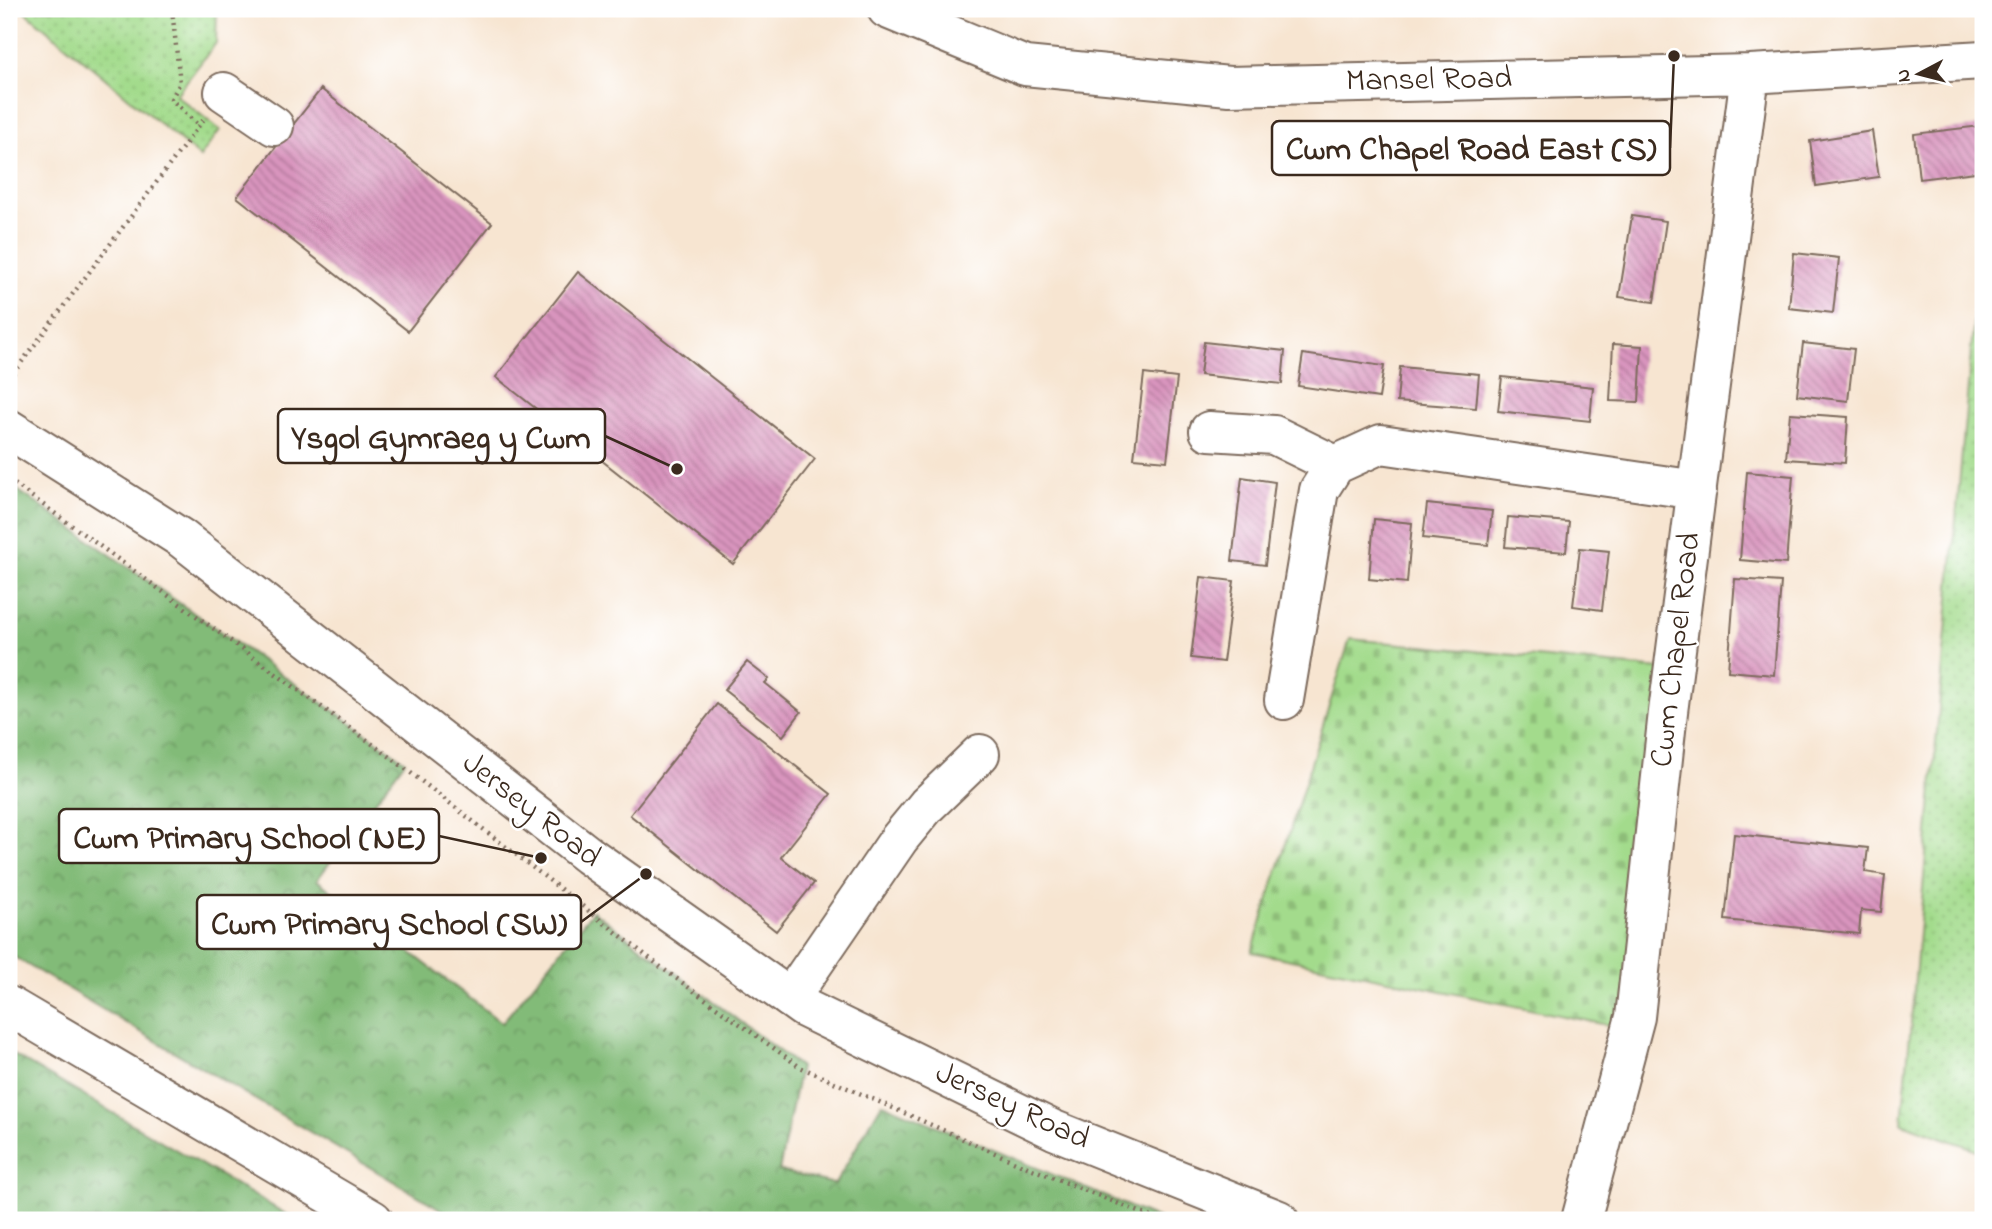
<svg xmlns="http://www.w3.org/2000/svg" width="1992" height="1229" font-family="'Indie Flower',sans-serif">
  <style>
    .grass { fill: url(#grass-dots); stroke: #6f8255; stroke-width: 2 }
    .forest { fill: url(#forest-crowns); stroke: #5e724b; stroke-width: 2 }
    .cemetery { fill: url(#cemetery-stones); stroke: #6f8255; stroke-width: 2 }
    .building { fill: url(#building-back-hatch) }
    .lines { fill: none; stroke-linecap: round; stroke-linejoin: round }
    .minor-casing { stroke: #7d6b5d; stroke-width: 42 }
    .major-casing { stroke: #7d6b5d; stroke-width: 42 }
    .path { stroke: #7d6b5d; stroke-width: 4.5; stroke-dasharray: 2 5; stroke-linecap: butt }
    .minor { stroke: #fff; stroke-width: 38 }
    .major { stroke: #fff; stroke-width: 38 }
    .labels { text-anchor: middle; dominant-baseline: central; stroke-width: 5; stroke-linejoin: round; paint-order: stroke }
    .street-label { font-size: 32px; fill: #3b2a1e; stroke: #fff }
    .leader { fill: none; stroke: #3b2a1e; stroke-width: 2.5 }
    .callout-dot { fill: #3b2a1e; stroke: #fff; stroke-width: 2.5 }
    .callout { fill: #fff; stroke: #3b2a1e; stroke-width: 2.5 }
    .callout-label { font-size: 33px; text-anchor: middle; font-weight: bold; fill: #3b2a1e }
  </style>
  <defs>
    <pattern id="grass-dots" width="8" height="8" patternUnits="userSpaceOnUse" patternTransform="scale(1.75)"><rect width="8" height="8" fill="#a3db8c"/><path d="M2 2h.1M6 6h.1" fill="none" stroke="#8dbc78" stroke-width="1.8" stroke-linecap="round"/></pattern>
    <pattern id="forest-crowns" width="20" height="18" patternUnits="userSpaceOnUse" patternTransform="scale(1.75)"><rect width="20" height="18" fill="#82bb78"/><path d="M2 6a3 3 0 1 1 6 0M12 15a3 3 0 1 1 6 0" fill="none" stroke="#6c9862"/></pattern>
    <pattern id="cemetery-stones" width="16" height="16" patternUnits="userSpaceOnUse" patternTransform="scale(1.75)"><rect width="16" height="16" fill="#a3db8c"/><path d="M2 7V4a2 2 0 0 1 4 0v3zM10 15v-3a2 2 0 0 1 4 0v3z" fill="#8dbc78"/></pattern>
    <pattern id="building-back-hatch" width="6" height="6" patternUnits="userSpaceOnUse" patternTransform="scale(1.75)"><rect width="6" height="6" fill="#d994be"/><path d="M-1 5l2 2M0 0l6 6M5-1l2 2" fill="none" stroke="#b1799a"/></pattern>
  </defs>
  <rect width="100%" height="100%" fill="#fff"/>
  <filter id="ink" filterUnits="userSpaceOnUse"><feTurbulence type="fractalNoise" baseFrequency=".0143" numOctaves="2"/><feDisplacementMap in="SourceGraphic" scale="14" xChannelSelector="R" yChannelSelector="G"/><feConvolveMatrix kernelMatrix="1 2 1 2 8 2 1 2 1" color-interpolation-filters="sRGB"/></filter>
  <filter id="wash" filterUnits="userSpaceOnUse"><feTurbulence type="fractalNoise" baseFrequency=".00686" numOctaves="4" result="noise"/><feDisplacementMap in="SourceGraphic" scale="28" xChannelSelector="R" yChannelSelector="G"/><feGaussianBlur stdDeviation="1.57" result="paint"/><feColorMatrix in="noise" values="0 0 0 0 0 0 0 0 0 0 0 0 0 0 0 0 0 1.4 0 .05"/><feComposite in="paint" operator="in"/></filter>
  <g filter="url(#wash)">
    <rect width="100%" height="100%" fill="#f7e5d1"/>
    <path class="grass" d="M22 9H217L216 43 176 95 220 130 200 157Z
      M1983 218V1152L1902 1123Z"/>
    <path class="forest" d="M9 484 405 761 317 880 502 1023 593 911 800 1067 779 1171 835 1184 882 1103 1161 1220H459L9 954Z
      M9 1052 296 1220H9Z"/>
    <path class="cemetery" d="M1350 639 1660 669 1622 1028 1252 952Z"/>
    <g id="blocks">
      <path class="building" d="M321 89 492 223 408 331 237 197Z
        M1980 126 1983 171 1919 179 1914 134Z
        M1872 131 1879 177 1816 186 1810 141Z
        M1632 216 1666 221 1654 302 1619 297Z
        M1794 253 1839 258 1833 313 1789 308Z
        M578 272 815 459 733 564 496 377Z
        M1204 342 1285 351 1282 384 1200 375Z
        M1803 343 1854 349 1848 401 1797 395Z
        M1613 344 1642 346 1639 402 1610 401Z
        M1303 354 1384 366 1379 398 1298 386Z
        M1400 367 1479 374 1476 408 1397 402Z
        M1144 374 1177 378 1167 461 1134 458Z
        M1502 377 1593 387 1590 421 1498 411Z
        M1790 413 1848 417 1845 463 1786 459Z
        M1747 472 1793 476 1786 564 1740 560Z
        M1242 477 1275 482 1265 565 1232 561Z
        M1427 504 1492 511 1488 545 1423 538Z
        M1508 517 1569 522 1566 552 1505 547Z
        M1374 519 1412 523 1407 583 1369 579Z
        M1580 548 1609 551 1602 610 1573 606Z
        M1201 577 1234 581 1223 662 1191 658Z
        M1735 579 1781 582 1774 675 1728 671Z
        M747 662 769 679 765 683 801 712 783 736 724 690Z
        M717 704 831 794 781 857 814 883 776 931 630 815Z
        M1734 834 1868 848 1865 872 1885 875 1881 912 1861 910 1859 934 1725 920Z"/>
    </g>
  </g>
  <g filter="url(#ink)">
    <use href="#blocks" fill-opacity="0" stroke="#7d6b5d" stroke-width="2"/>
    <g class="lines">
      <g class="minor-casing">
        <path id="minor" d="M887 9 1025 66 1229 86 1750 74 1983 60
          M224 92 274 126
          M1209 431 1274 435 1335 465
          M1284 700 1319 490 1335 465 1381 444 1697 490
          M790 998 899 839 927 805 980 754
          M1581 1220 1635 1017 1668 712 1750 74"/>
      </g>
      <g class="major-casing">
        <path id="major" d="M9 429 181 538 588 855 804 1008 1054 1130 1279 1220
          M9 1006 373 1220"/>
      </g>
      <path class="path" d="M172 9 180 83 171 99 199 126
        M9 379 204 119
        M9 480 389 756 666 971 800 1067 1020 1164 1159 1220"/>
      <use href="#minor" class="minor"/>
      <use href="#major" class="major"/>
    </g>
  </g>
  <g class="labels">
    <g class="street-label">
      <text transform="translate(1429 81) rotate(-1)">Mansel Road</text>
      <text transform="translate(1677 650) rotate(-83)">Cwm Chapel Road</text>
      <text transform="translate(531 811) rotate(38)">Jersey Road</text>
      <text transform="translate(1012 1107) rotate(25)">Jersey Road</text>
    </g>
  </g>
  <path class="leader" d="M1674 56L1670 148M677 469L605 436M541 858L439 836M646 874L581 922"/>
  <g class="callout-dot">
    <circle cx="1674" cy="56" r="7"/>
    <circle cx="677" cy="469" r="7"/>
    <circle cx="541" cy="858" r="7"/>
    <circle cx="646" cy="874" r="7"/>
  </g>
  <g class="callout">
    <rect x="1272" y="121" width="398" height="54" rx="7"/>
    <rect x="278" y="409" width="327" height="54" rx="7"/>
    <rect x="59" y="809" width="380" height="54" rx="7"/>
    <rect x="197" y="895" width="384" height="54" rx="7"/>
  </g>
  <g class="callout-label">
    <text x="1471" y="159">Cwm Chapel Road East (S)</text>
    <text x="441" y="448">Ysgol Gymraeg y Cwm</text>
    <text x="249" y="848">Cwm Primary School (NE)</text>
    <text x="389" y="934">Cwm Primary School (SW)</text>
  </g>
  <rect width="1992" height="1229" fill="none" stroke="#fff" stroke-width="35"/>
  <g transform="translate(1919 74) rotate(263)" stroke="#ffffff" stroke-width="5" paint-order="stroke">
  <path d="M0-5L12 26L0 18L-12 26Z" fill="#3b2a1e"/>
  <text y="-10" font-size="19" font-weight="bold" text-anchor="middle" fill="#3b2a1e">N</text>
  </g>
</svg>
